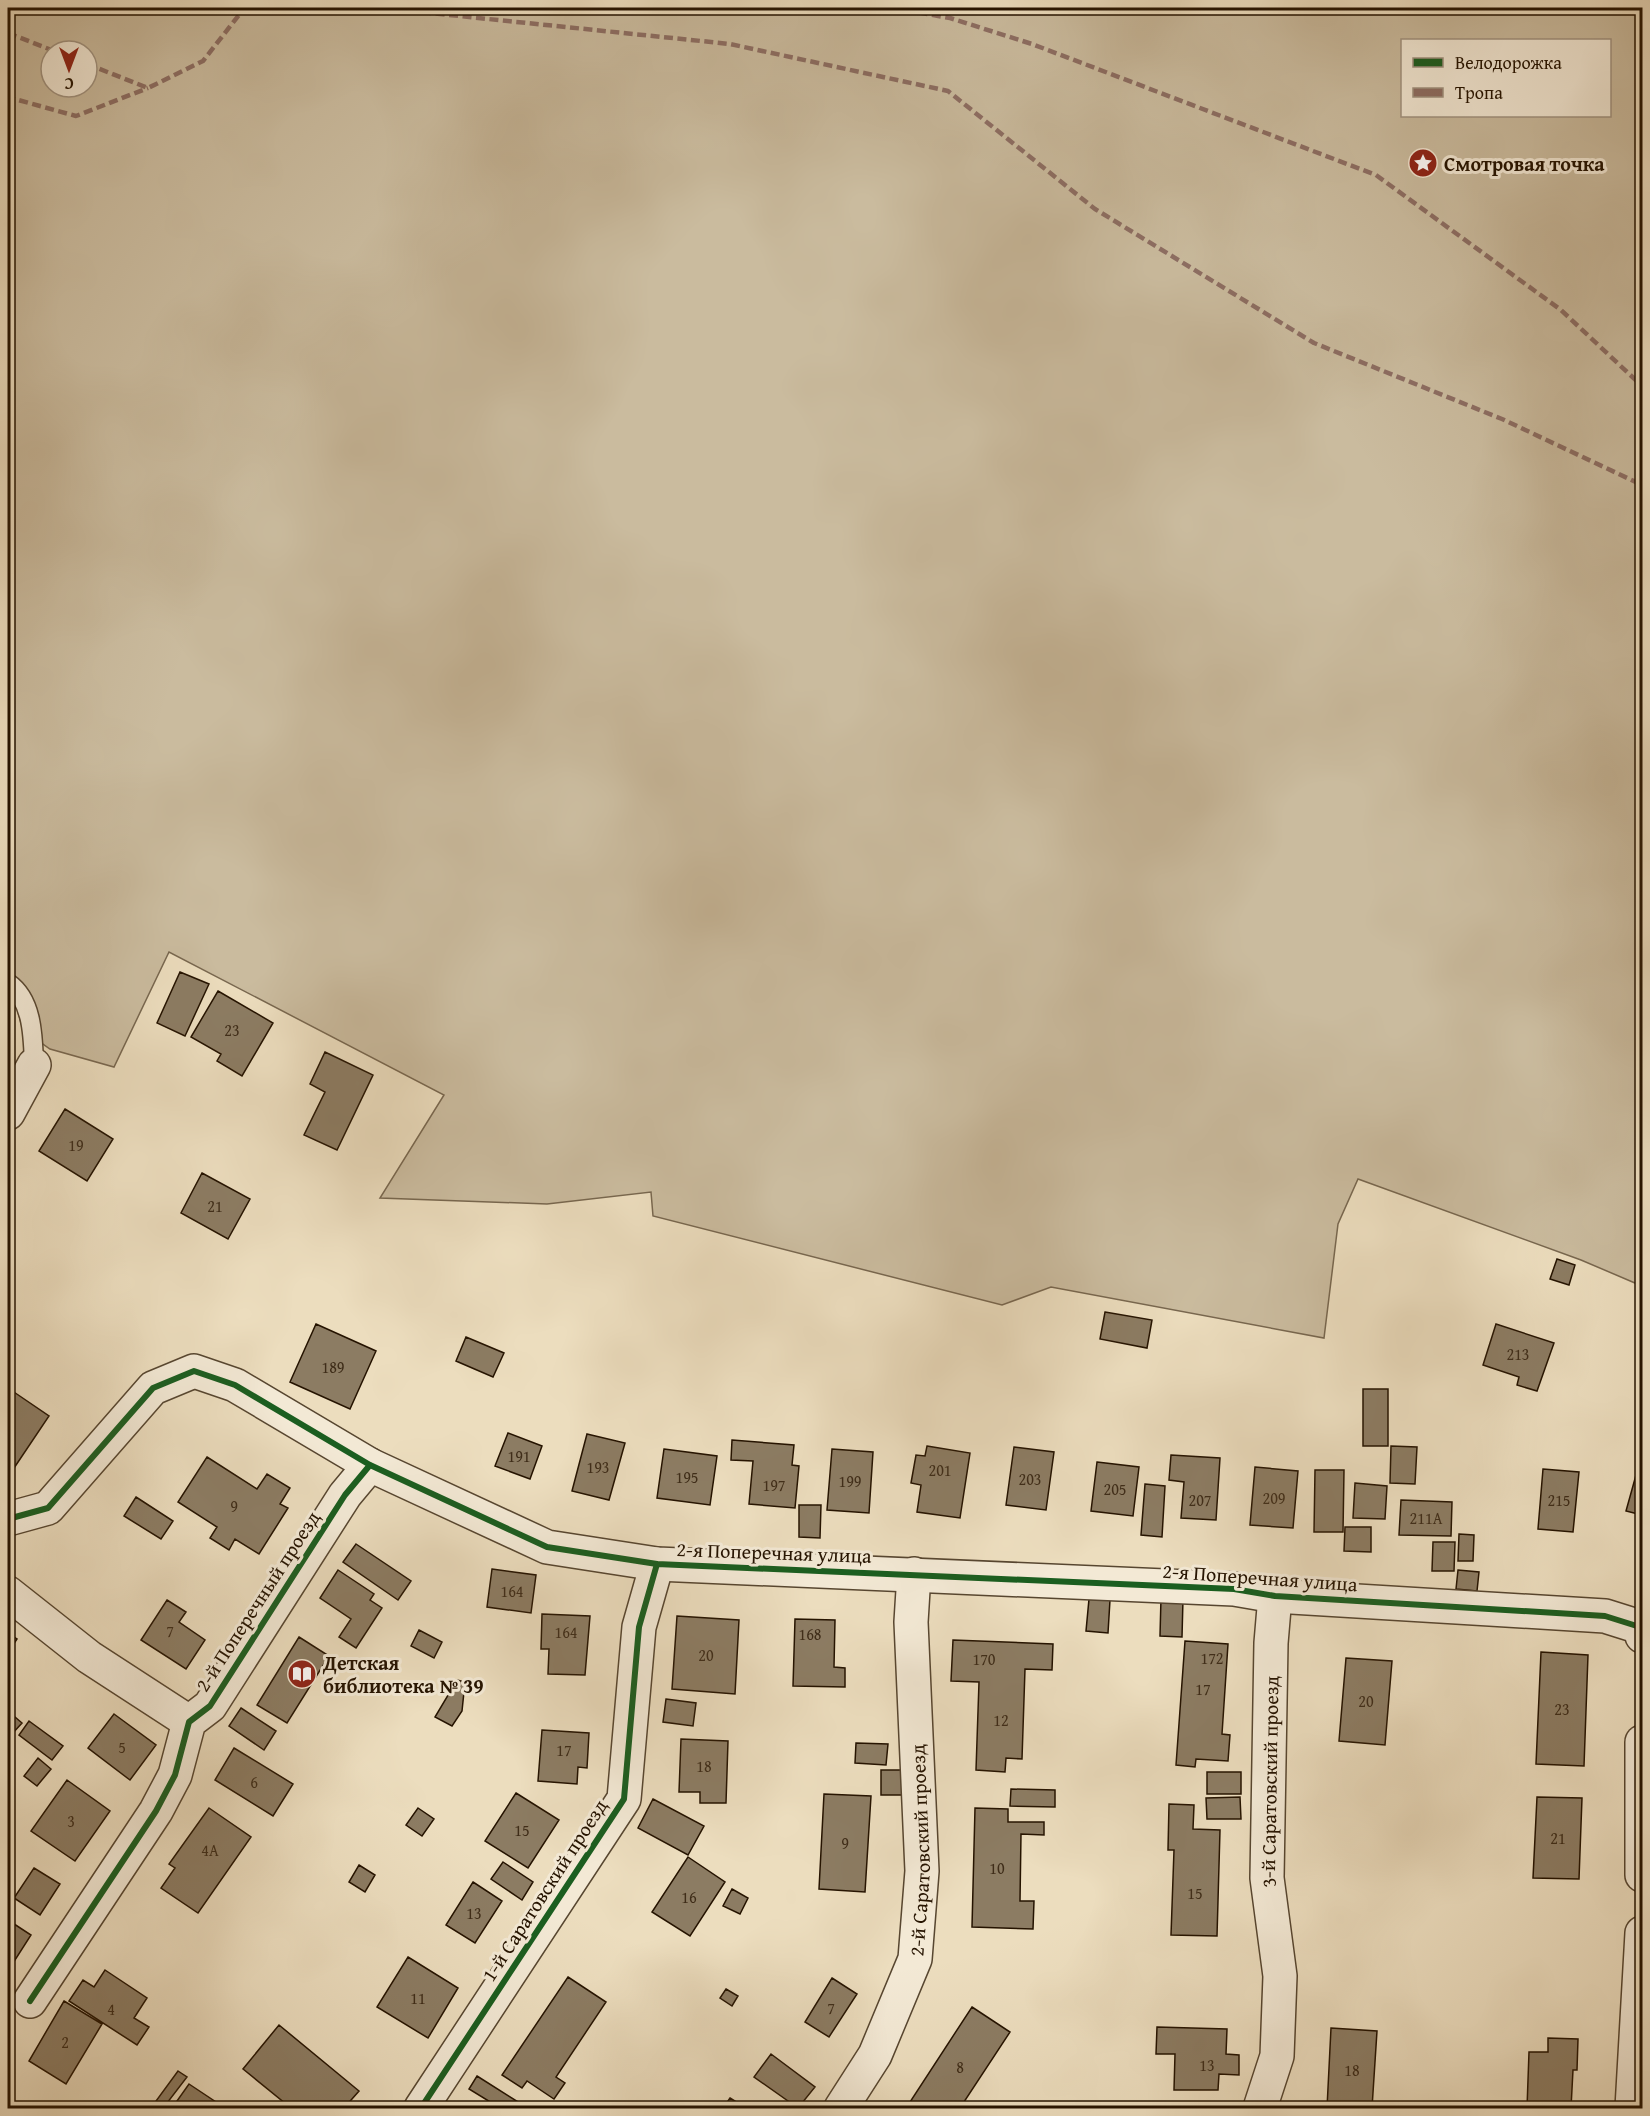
<svg xmlns="http://www.w3.org/2000/svg" width="1650" height="2116" font-family="'Gentium Book Plus',serif">
  <style>
    .green { fill: #cabb9e; stroke: #78674f; stroke-width: 1.5; fill-rule: evenodd }
    .building { fill: #8c7c63; stroke: #251300; stroke-width: 1.5 }
    .lines { fill: none; stroke-linecap: round; stroke-linejoin: round }
    .lane-casing { stroke: #574630; stroke-width: 21 }
    .street-casing { stroke: #574630; stroke-width: 36 }
    .lane { stroke: #f3e9d5; stroke-width: 18 }
    .street { stroke: #f3e9d5; stroke-width: 33 }
    .quiet { stroke: #8d6e63; stroke-width: 4.5; stroke-dasharray: 9 4.5; stroke-linecap: butt }
    .cycleway-casing { stroke: #f3e9d5; stroke-width: 10 }
    .cycleway { stroke: #1b5e20; stroke-width: 6 }
    .labels { text-anchor: middle; dominant-baseline: central; stroke-width: 6; stroke-linejoin: round; paint-order: stroke }
    .number-label { font-size: 16px; fill: #3f2d19 }
    .poi-label { font-size: 20px; font-weight: bold; fill: #251300; stroke: #f3e9d5; text-anchor: start }
    .street-label { font-size: 20px; fill: #251300; stroke: #f3e9d5 }
  </style>
  <rect width="100%" height="100%" fill="#ecddbe"/>
  <filter id="stains"><feTurbulence type="fractalNoise" baseFrequency=".00333" numOctaves="4"/><feColorMatrix values="0 0 0 0 .2 0 0 0 0 .09 0 0 0 0 .02 0 0 0 .5 -.17"/></filter>
  <radialGradient id="worn" r=".72"><stop offset=".6" stop-color="#630" stop-opacity="0"/><stop offset="1" stop-color="#630" stop-opacity=".3"/></radialGradient>
  <path class="green" d="M8 8H1642V1286L1581 1260 1358 1179 1338 1224 1324 1338 1051 1287 1002 1305 653 1216 651 1192 547 1204 380 1198 444 1095 169 952 114 1067 50 1049 23 1030 13 994 8 991ZM1402 40H1610V116H1402ZM51 51H87V87H51Z"/>
  <path class="building" d="M180 972 209 984 185 1036 157 1023Z
    M218 991 273 1023 242 1076 217 1061 221 1054 191 1037Z
    M325 1052 373 1075 337 1150 304 1135 325 1092 310 1084Z
    M65 1109 113 1139 87 1181 39 1151Z
    M202 1173 250 1199 228 1239 181 1213Z
    M1557 1259 1575 1265 1569 1285 1550 1279Z
    M1105 1312 1152 1320 1147 1348 1100 1339Z
    M316 1324 376 1351 350 1409 290 1382Z
    M1496 1324 1554 1343 1537 1391 1517 1385 1519 1377 1483 1365Z
    M466 1337 504 1353 493 1377 456 1361Z
    M8 1388 49 1416 10 1474 8 1472Z
    M1363 1389H1388V1446H1363Z
    M508 1433 542 1446 530 1479 495 1466Z
    M587 1434 625 1443 609 1500 572 1491Z
    M732 1440 794 1445 792 1465 799 1466 795 1508 749 1504 753 1461 731 1460Z
    M927 1446 970 1453 960 1518 917 1512 921 1485 911 1483 916 1455 925 1456Z
    M1391 1446 1417 1447 1415 1484 1390 1483Z
    M1014 1447 1054 1452 1046 1510 1006 1505Z
    M664 1449 717 1456 710 1505 657 1498Z
    M832 1449 873 1452 869 1513 827 1510Z
    M1171 1455 1220 1458 1216 1520 1181 1518 1184 1482 1169 1480Z
    M207 1457 257 1489 267 1474 290 1488 280 1504 288 1508 259 1554 235 1539 229 1550 210 1538 217 1527 178 1502Z
    M1641 1457H1642V1515L1626 1511Z
    M1097 1462 1139 1467 1133 1516 1091 1511Z
    M1255 1467 1298 1471 1293 1528 1250 1525Z
    M1543 1469 1579 1472 1573 1532 1538 1529Z
    M1315 1470H1344L1343 1532H1314Z
    M1355 1483 1387 1486 1385 1519 1353 1518Z
    M1145 1484 1165 1486 1162 1537 1141 1535Z
    M136 1497 173 1521 161 1539 124 1516Z
    M1401 1500 1452 1502 1451 1536 1399 1535Z
    M799 1505H821L820 1538 799 1537Z
    M1345 1527H1371V1552L1344 1551Z
    M1459 1534 1474 1535 1473 1561H1458Z
    M1433 1542H1455L1454 1571H1432Z
    M356 1544 411 1581 398 1600 343 1562Z
    M492 1569 536 1575 531 1613 487 1607Z
    M338 1570 374 1594 370 1600 382 1608 356 1648 339 1637 351 1619 320 1598Z
    M1458 1570 1479 1572 1477 1591 1456 1589Z
    M1161 1598 1183 1599 1182 1637 1160 1636Z
    M1089 1599 1110 1600 1108 1633 1086 1631Z
    M167 1600 186 1612 179 1622 205 1640 186 1669 141 1640Z
    M542 1614 590 1616 585 1675 548 1674 549 1649H541Z
    M677 1616 739 1620 735 1694 672 1689Z
    M795 1619 835 1620 834 1667 845 1668V1687L793 1686Z
    M419 1630 442 1642 434 1658 411 1646Z
    M8 1633 17 1639 8 1653Z
    M299 1637 329 1656 287 1723 257 1705Z
    M953 1640 1053 1644 1052 1670 1025 1669 1022 1759 1006 1758 1005 1772 976 1770 979 1682 951 1681Z
    M1185 1641 1228 1644 1222 1734 1230 1735 1228 1761 1196 1759 1195 1767 1176 1765Z
    M1541 1652 1588 1655 1584 1766 1536 1764Z
    M1346 1658 1392 1661 1385 1745 1339 1741Z
    M457 1680 465 1682 462 1711 452 1726 435 1717Z
    M666 1699 696 1703 693 1726 663 1722Z
    M241 1708 276 1731 264 1750 229 1726Z
    M8 1711 22 1723 12 1734 8 1730Z
    M114 1714 156 1745 130 1780 88 1748Z
    M29 1721 63 1746 52 1760 19 1735Z
    M542 1730 589 1733 587 1768 578 1767 577 1784 538 1781Z
    M681 1739 728 1741 726 1803H700V1792H679Z
    M856 1743 888 1744 886 1765 855 1763Z
    M234 1748 293 1784 273 1816 215 1780Z
    M38 1758 51 1769 37 1786 24 1776Z
    M881 1770H905V1795H881Z
    M1207 1772H1241V1794H1207Z
    M67 1780 110 1811 75 1861 31 1831Z
    M1011 1789 1055 1790V1807L1010 1806Z
    M516 1793 559 1820 528 1868 485 1841Z
    M824 1794 871 1796 865 1892 819 1889Z
    M1240 1797 1241 1819H1207L1206 1798Z
    M1537 1797 1582 1798 1579 1879 1533 1878Z
    M653 1799 704 1826 688 1855 638 1828Z
    M1169 1804 1194 1805 1193 1829 1220 1830 1217 1936 1171 1935 1174 1850H1168Z
    M209 1808 251 1837 198 1913 161 1888 175 1868 169 1864Z
    M418 1808 434 1819 422 1836 406 1825Z
    M975 1808 1008 1809V1822H1044V1835L1021 1834 1020 1901H1034L1033 1929 972 1927Z
    M688 1857 725 1882 690 1936 652 1912Z
    M503 1862 533 1882 522 1900 491 1879Z
    M359 1865 375 1875 365 1892 349 1882Z
    M34 1868 60 1884 40 1915 14 1898Z
    M473 1882 502 1901 475 1943 446 1925Z
    M732 1889 748 1898 740 1914 723 1906Z
    M8 1920 31 1935 8 1971Z
    M408 1957 458 1988 428 2038 377 2007Z
    M105 1970 147 1998 134 2018 149 2027 137 2045 69 2001 83 1980 94 1987Z
    M568 1977 606 2002 556 2077 565 2083 554 2099 527 2081 522 2088 502 2075Z
    M832 1978 857 1994 829 2037 805 2022Z
    M726 1989 738 1996 732 2006 720 1998Z
    M64 2001 102 2024 66 2084 29 2061Z
    M972 2007 1010 2032 960 2108H920L910 2102Z
    M279 2025 359 2091 344 2108H291L243 2069Z
    M1157 2027 1227 2029 1226 2054 1239 2055V2075L1219 2074 1218 2090H1174L1175 2054H1156Z
    M1331 2028 1377 2031 1372 2108H1327Z
    M1548 2038 1578 2039 1577 2070H1573L1571 2108H1527L1529 2052H1548Z
    M771 2054 815 2087 798 2108 754 2077Z
    M178 2071 187 2077 164 2107 156 2101Z
    M477 2076 523 2105 521 2108H500L469 2089Z
    M189 2084 225 2108H172Z
    M730 2098 746 2108H723Z
    M572 2102 583 2108H568Z"/>
  <g class="lines">
    <g class="lane-casing">
      <path id="lane" d="M8 983C33 1000 33 1037 34 1065"/>
    </g>
    <g class="street-casing">
      <g id="street">
        <path d="M8 1113 34 1065"/>
        <path d="M8 1519 48 1508 153 1388 194 1371 235 1385 370 1465 547 1547 657 1564 1234 1589 1275 1596 1605 1616 1640 1627 1642 1636"/>
        <path d="M8 1593 89 1657 189 1722"/>
        <path d="M1642 1742V1875"/>
        <path d="M30 2001 156 1811 175 1775 189 1722 210 1706 345 1495 370 1465"/>
        <path d="M421 2108 624 1799 639 1627 657 1564"/>
        <path id="s1" d="M841 2108 875 2055 915 1959 922 1871 911 1622 914 1574"/>
        <path id="s2" d="M1260 2108 1277 2056 1280 1976 1267 1878 1271 1643 1275 1596"/>
        <path d="M1632 2108 1642 1933"/>
      </g>
    </g>
    <use href="#lane" class="lane"/>
    <use href="#street" class="street"/>
    <path class="quiet" d="M382 8 730 44 948 91 1095 209 1314 343 1502 419 1642 485
      M892 8 950 18 1032 44 1376 175 1561 310 1642 386
      M8 33 54 51
      M87 64 148 88 203 61 242 11 260 8
      M8 94 11 98 76 116 148 88"/>
    <g class="cycleway-casing">
      <path id="cycleway" d="M8 1519 48 1508 153 1388 194 1371 235 1385 370 1465 547 1547 657 1564 1234 1589 1275 1596 1605 1616 1640 1627 1642 1636
        M30 2001 156 1811 175 1775 189 1722 210 1706 345 1495 370 1465
        M421 2108 624 1799 639 1627 657 1564"/>
    </g>
    <use href="#cycleway" class="cycleway"/>
  </g>
  <defs>
    <g id="sight-disc" transform="scale(1.5)"><circle r="9.5" fill="#8f2418" stroke="#f3e9d5"/><path d="M0-6L1.8-2.2L6-1.7L2.9 1.2L3.7 5.4L0 3.3L-3.7 5.4L-2.9 1.2L-6-1.7L-1.8-2.2Z" fill="#fff"/></g>
    <g id="library-disc" transform="scale(1.5)"><circle r="9.5" fill="#8f2418" stroke="#f3e9d5"/><path d="M-6-4Q-3-5.5-.7-3.5V5Q-3 3-6 4ZM6-4Q3-5.5 .7-3.5V5Q3 3 6 4Z" fill="#fff"/></g>
  </defs>
  <g fill-rule="evenodd">
    <use href="#sight-disc" x="1423" y="163"/>
    <use href="#library-disc" x="302" y="1674"/>
  </g>
  <g class="labels">
    <g class="number-label">
      <text x="232" y="1030">23</text>
      <text x="76" y="1145">19</text>
      <text x="215" y="1206">21</text>
      <text x="1518" y="1354">213</text>
      <text x="333" y="1367">189</text>
      <text x="519" y="1456">191</text>
      <text x="598" y="1467">193</text>
      <text x="940" y="1470">201</text>
      <text x="687" y="1477">195</text>
      <text x="1030" y="1479">203</text>
      <text x="850" y="1481">199</text>
      <text x="774" y="1485">197</text>
      <text x="1115" y="1489">205</text>
      <text x="1274" y="1498">209</text>
      <text x="1200" y="1500">207</text>
      <text x="1559" y="1500">215</text>
      <text x="234" y="1506">9</text>
      <text x="1426" y="1518">211А</text>
      <text x="512" y="1591">164</text>
      <text x="170" y="1631">7</text>
      <text x="566" y="1632">164</text>
      <text x="810" y="1634">168</text>
      <text x="706" y="1655">20</text>
      <text x="1212" y="1658">172</text>
      <text x="984" y="1659">170</text>
      <text x="1203" y="1689">17</text>
      <text x="1366" y="1701">20</text>
      <text x="1562" y="1709">23</text>
      <text x="1001" y="1720">12</text>
      <text x="122" y="1747">5</text>
      <text x="564" y="1750">17</text>
      <text x="704" y="1766">18</text>
      <text x="254" y="1782">6</text>
      <text x="71" y="1821">3</text>
      <text x="522" y="1830">15</text>
      <text x="1558" y="1838">21</text>
      <text x="845" y="1843">9</text>
      <text x="210" y="1850">4А</text>
      <text x="997" y="1868">10</text>
      <text x="1195" y="1893">15</text>
      <text x="689" y="1897">16</text>
      <text x="474" y="1913">13</text>
      <text x="418" y="1998">11</text>
      <text x="831" y="2008">7</text>
      <text x="111" y="2009">4</text>
      <text x="65" y="2042">2</text>
      <text x="1207" y="2065">13</text>
      <text x="960" y="2067">8</text>
      <text x="1352" y="2070">18</text>
    </g>
    <g class="poi-label">
      <text x="1444" y="163">Смотровая точка</text>
      <text x="323" y="1662">Детская<tspan x="323" dy="23">библиотека № 39</tspan></text>
    </g>
    <g class="street-label">
      <text transform="translate(774 1552) rotate(2)">2-я Поперечная улица</text>
      <text transform="translate(1260 1577) rotate(4)">2-я Поперечная улица</text>
      <text transform="translate(257 1601) rotate(-57)">2-й Поперечный проезд</text>
      <text stroke="none"><textPath href="#s2" startOffset="330">3-й Саратовский проезд</textPath></text>
      <text stroke="none"><textPath href="#s1" startOffset="276">2-й Саратовский проезд</textPath></text>
      <text transform="translate(544 1890) rotate(-57)">1-й Саратовский проезд</text>
    </g>
  </g>
  <rect width="1650" height="2116" fill="none" stroke="#ecddbe" stroke-width="30"/>
  <rect x="9" y="9" width="1632" height="2098" fill="none" stroke="#251300" stroke-width="3"/>
  <rect x="15" y="15" width="1620" height="2086" fill="none" stroke="#251300" stroke-width="1.5"/>
  <rect x="1401" y="39" width="210" height="78" fill="#f3e9d5" stroke="#a19380" stroke-width="1.5"/>
  <rect x="1413" y="58" width="30" height="9" fill="#1b5e20" stroke="#a19380" stroke-width="1.5"/>
  <text x="1455" y="69" font-size="18" fill="#251300">Велодорожка</text>
  <rect x="1413" y="88" width="30" height="9" fill="#8d6e63" stroke="#a19380" stroke-width="1.5"/>
  <text x="1455" y="99" font-size="18" fill="#251300">Тропа</text>
  <g transform="translate(69 69) rotate(180)"><circle r="28" fill="#f3e9d5" stroke="#a19380" stroke-width="1.5"/>
  <path d="M0-4.5L10 22L0 15L-10 22Z" fill="#8f2418"/>
  <text y="-9" font-size="16" font-weight="bold" text-anchor="middle" fill="#251300">С</text>
  </g>
  <rect width="100%" height="100%" filter="url(#stains)"/>
  <rect width="100%" height="100%" fill="url(#worn)"/>
</svg>
